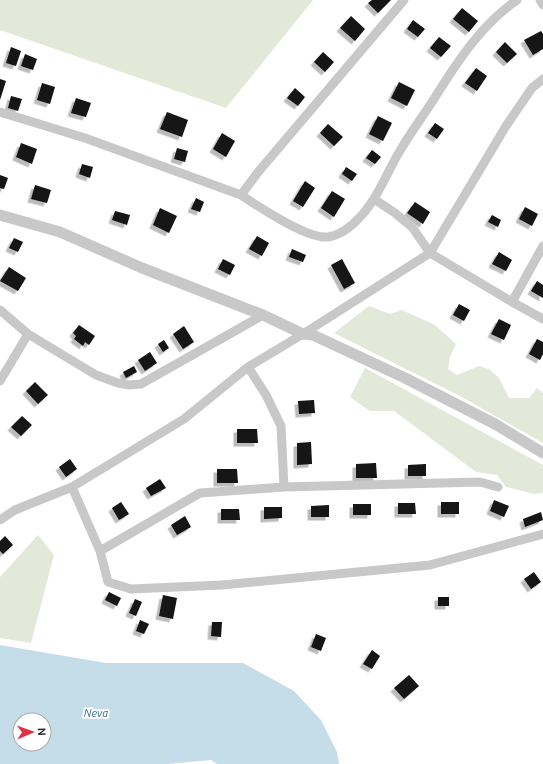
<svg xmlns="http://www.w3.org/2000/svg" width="543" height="764" font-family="Ubuntu,sans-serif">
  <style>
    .green { fill: #e2e9d9 }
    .water { fill: #c5dce9; fill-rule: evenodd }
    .building { fill: #121212; filter: url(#shadow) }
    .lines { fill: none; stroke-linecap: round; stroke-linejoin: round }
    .minor { stroke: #c8c8c8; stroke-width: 9 }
    .tertiary { stroke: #c8c8c8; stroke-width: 11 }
    .labels { text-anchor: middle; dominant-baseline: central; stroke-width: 4; stroke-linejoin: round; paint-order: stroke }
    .water-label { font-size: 11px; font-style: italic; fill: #3d6e8a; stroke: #fff }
  </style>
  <defs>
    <filter id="shadow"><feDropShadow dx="-3.5" dy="3.5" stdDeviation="0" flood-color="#0004"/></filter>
  </defs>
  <rect width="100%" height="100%" fill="#fff"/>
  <path class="green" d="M0 0H313L226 108 0 30Z
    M369 306 390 314 402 310 435 325 456 344 450 357 448 369 457 375 479 366 489 369 499 378 509 398H529L537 388 543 393V443L462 397 334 333Z
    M365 368 543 465V493L534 494 506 487 497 475 476 472 394 411H370L350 397Z
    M38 535 54 555 31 643 0 638V577Z"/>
  <path class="water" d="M0 645 106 663H243L294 691 321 720 337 752 339 764H217L211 760 168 764H0ZM20 720H44V744H20Z"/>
  <path class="building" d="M372 0H391L378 13 368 3Z
    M462 8 478 21 469 32 453 19Z
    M351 16 365 29 355 41 340 28Z
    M413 20 425 29 418 37 407 29Z
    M541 31 543 34V49L533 55 524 40Z
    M439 37 451 46 441 57 430 48Z
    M505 42 517 54 507 63 496 52Z
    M11 47 21 51 16 66 6 63Z
    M323 52 334 62 325 72 314 62Z
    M25 54 37 59 33 70 21 66Z
    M476 68 487 76 477 91 465 83Z
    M0 79 6 81 0 100Z
    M399 82 415 90 407 106 391 98Z
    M42 83 55 87 50 104 37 100Z
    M295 88 305 97 298 106 287 98Z
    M11 96 22 99 18 111 8 108Z
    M76 98 91 103 86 117 71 113Z
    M167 112 188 120 182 137 160 129Z
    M378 116 392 123 383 141 369 134Z
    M435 123 444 129 437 139 428 133Z
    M328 124 343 137 334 146 320 133Z
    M222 133 235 141 226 157 213 149Z
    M21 143 37 149 32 164 16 157Z
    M177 148 188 151 185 162 174 159Z
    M372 150 381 157 375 164 366 158Z
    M82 164 93 167 90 178 79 174Z
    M346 167 357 174 352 181 342 174Z
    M0 175 8 178 4 189 0 188Z
    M305 181 315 188 303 207 293 201Z
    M35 185 51 190 47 203 31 199Z
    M332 191 345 199 334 217 321 208Z
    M196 198 204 202 200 212 191 209Z
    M415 202 430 212 423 224 407 213Z
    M525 207 538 214 532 226 519 219Z
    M160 208 177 216 169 233 153 225Z
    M115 211 130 215 127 225 112 220Z
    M492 215 501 220 498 227 488 222Z
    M257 236 269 243 262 256 249 249Z
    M14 238 23 242 18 252 9 248Z
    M292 249 306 255 303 262 289 257Z
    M499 252 512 260 506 271 492 264Z
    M223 259 235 265 230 275 218 269Z
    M342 259 355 283 344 289 331 265Z
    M9 267 26 278 18 291 0 281Z
    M537 281 543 285V298L531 291Z
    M459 304 470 310 464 321 453 315Z
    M499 319 511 325 504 340 491 334Z
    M79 325 95 336 89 345 85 342 83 346 74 339 76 336 73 333Z
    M184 326 194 342 183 349 173 334Z
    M537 339 543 342V354L540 360 529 354Z
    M164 340 169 348 163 352 158 344Z
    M150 352 157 363 145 371 138 360Z
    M134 366 137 372 126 378 123 372Z
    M35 382 48 395 38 404 26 391Z
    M314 400 315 413 299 414 298 401Z
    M22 416 32 425 21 436 11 427Z
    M237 429H257L258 443H237Z
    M311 442 312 464 297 465V443Z
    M70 459 77 469 66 477 59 467Z
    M376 463 377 478H356V464Z
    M426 464V476H408V465Z
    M217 469H237L238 483H217Z
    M160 479 166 488 151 496 146 488Z
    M494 500 509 506 504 517 490 511Z
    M121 502 129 514 119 520 112 508Z
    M441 502H459V514H441Z
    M398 503H415L416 514H398Z
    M353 504H371V515H353Z
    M329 505V517H311V506Z
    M264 507H282V518L264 519Z
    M221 509H239L240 520H221Z
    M541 512 543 520 525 527 523 519Z
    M185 516 191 527 177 535 171 525Z
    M5 536 13 545 3 554 0 551V541Z
    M534 572 541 582 531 589 524 579Z
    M109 592 121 598 117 606 105 600Z
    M163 595 177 598 173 619 159 616Z
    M438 597H449V606H438Z
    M135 599 142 602 136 616 129 613Z
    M140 620 149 624 144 634 136 631Z
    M212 622H222L221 637 211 636Z
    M316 634 326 638 321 651 311 647Z
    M372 650 380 656 372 669 363 664Z
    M409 675 419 686 404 699 394 688Z"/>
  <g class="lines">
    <path class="minor" d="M540 0 543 5
      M0 112 85 138 241 195C259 207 307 239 328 237 341 235 351 227 360 217 378 198 387 172 401 149 411 132 423 116 434 99 457 62 481 25 517 0
      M241 195 259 171 404 0
      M374 199 395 213 412 227 430 253 512 302 543 319
      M512 302 543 246
      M0 310 28 334 96 375 118 383 129 385 141 384 263 315
      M248 367 266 395 281 426 284 487
      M0 381 28 334
      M72 487 100 551 108 582 131 589 222 585 430 565 543 534
      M0 520 15 510 72 487 184 419 248 367 303 334 430 253 506 126 532 88 543 79
      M100 551 200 493 284 487 480 482 498 487"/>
    <path class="tertiary" d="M0 215 60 232 142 268 263 315 303 334 313 335 405 378 495 424 543 453"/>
  </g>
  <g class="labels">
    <g class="water-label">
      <text x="96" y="713">Neva</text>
    </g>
  </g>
  <g transform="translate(32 732) rotate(88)"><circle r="19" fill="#ffffff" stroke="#aaaaaa"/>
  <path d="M0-3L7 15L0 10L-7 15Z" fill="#de3244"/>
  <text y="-6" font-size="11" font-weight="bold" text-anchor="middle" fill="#2b2b2b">N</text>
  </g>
</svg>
